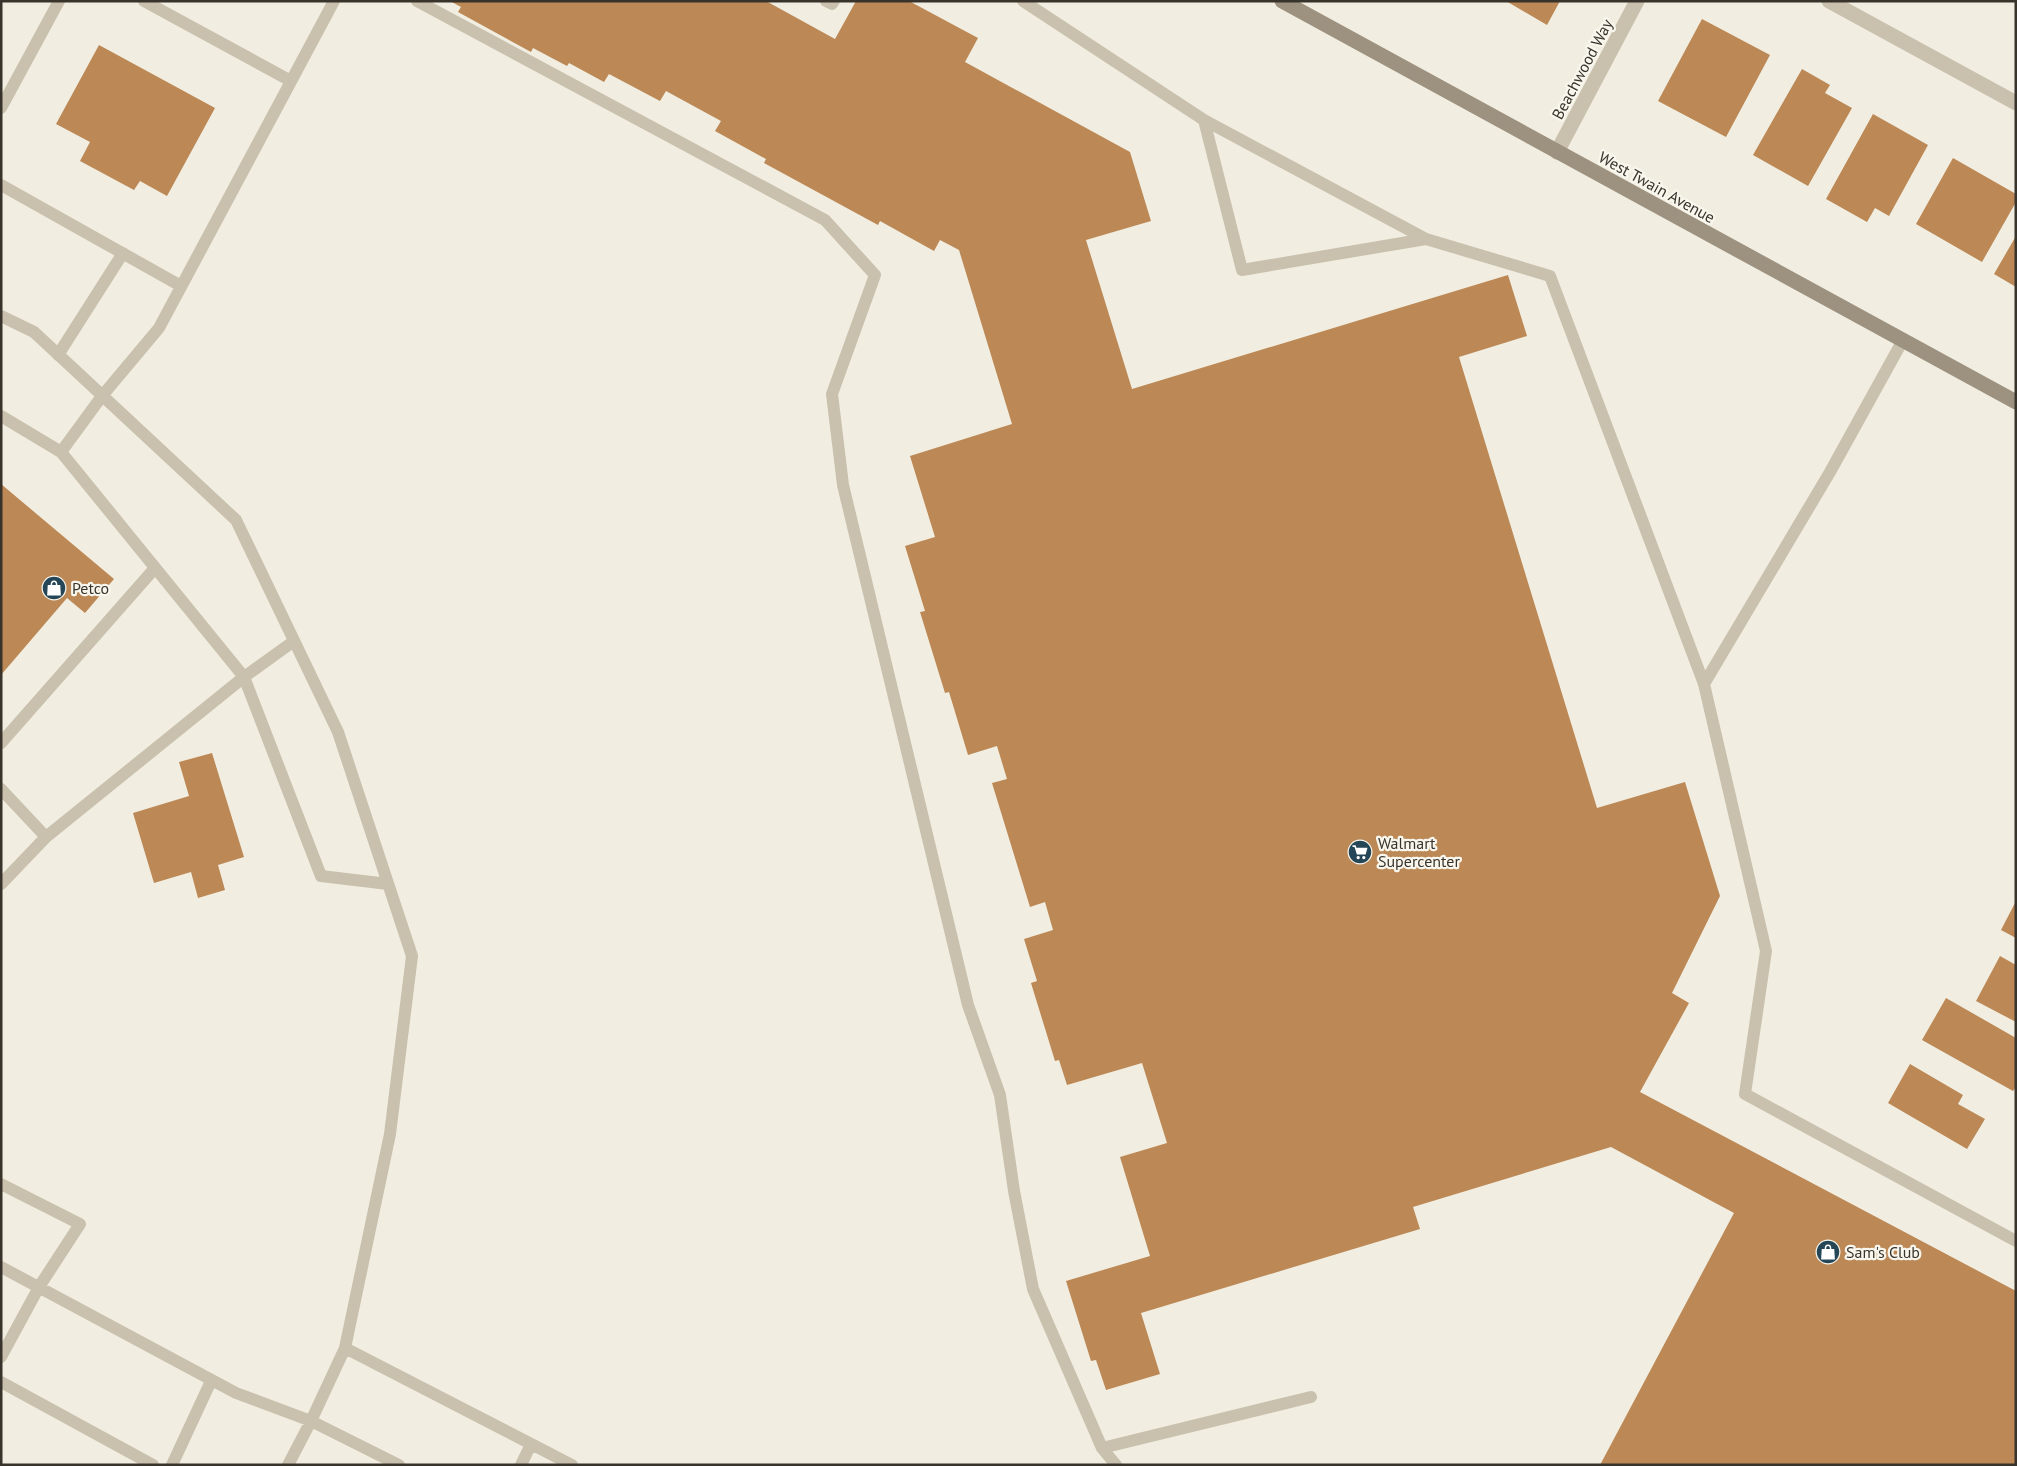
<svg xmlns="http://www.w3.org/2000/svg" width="2017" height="1466" font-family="'PT Sans',sans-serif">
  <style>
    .building { fill: #bc8855 }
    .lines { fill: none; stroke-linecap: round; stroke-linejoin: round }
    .lane { stroke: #c9c1ae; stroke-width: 12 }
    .street { stroke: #c9c1ae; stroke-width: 15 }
    .secondary { stroke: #9d917f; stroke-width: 15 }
    .labels { text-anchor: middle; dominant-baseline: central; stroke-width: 4.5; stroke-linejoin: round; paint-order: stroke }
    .street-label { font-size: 16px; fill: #38332b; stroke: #f9f7ed }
    .poi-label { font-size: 16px; fill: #38332b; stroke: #f9f7ed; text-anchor: start }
  </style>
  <rect width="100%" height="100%" fill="#f1eee1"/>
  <path class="building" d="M450 1H766L835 39 856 1H909L978 38 965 62 1130 152 1151 221 1086 240 1132 389 1508 275 1527 336 1459 357 1597 808 1685 782 1720 896 1672 993 1689 1003 1640 1092 2016 1291V1465H1600L1734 1213 1611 1147 1413 1207 1420 1229 1141 1313 1160 1374 1106 1390 1096 1360 1091 1361 1066 1281 1150 1256 1120 1157 1167 1143 1142 1063 1067 1085 1059 1060 1055 1061 1031 983 1037 981 1024 939 1053 930 1045 902 1030 907 992 783 1007 779 997 746 968 755 949 692 945 693 920 612 925 611 905 546 935 537 910 456 1012 424 959 250 940 240 934 251 880 221 878 225 764 163 766 159 715 131 721 121 666 91 660 101 609 74 604 82 569 63 567 66 533 48 531 52 458 12 461 7Z
    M1506 1H1560L1547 25Z
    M1702 19 1770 55 1726 137 1658 101Z
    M99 45 215 108 167 196 140 181 134 190 80 161 90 142 56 124Z
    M1802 69 1830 85 1825 93 1852 108 1808 186 1753 155Z
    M1873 114 1928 145 1889 216 1875 208 1867 222 1826 199Z
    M1953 158 2016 194V202L1982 262 1916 224Z
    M2016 236V287L1994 274Z
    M1 484 114 579 85 613 67 598 1 675Z
    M212 753 244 857 218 865 225 890 198 898 191 872 154 883 133 813 189 796 179 762Z
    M2016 901V938L2001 930Z
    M2000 956 2016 965V1022L1976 1001Z
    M1946 998 2016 1038V1087L2013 1091 1922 1040Z
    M1910 1064 1963 1095 1958 1104 1985 1119 1967 1149 1888 1103Z"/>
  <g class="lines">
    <path class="lane" d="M144 1 291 81
      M417 1 825 220 875 275 832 394 843 485 968 1005 1000 1095 1014 1191 1033 1289 1102 1448 1116 1465
      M826 1 832 4 834 1
      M1023 1 1204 120 1242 270 1426 239 1550 276 1704 684
      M1 108 59 1
      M1204 120 1426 239
      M1 185 181 286
      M1 316 34 332 236 520 338 732 412 956 390 1134 345 1348 311 1421 288 1465
      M1903 340 1830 472 1704 684 1766 951 1745 1094 2016 1241
      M58 355 123 253
      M1 416 61 452 102 396 159 328 334 1
      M61 452 244 677 321 876 388 884
      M1 743 155 568
      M1 789 46 837
      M1 884 46 837 244 677 294 641
      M1 1184 80 1224 39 1287 1 1357
      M1 1267 236 1393 311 1421 399 1465
      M345 1348 572 1465
      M1 1382 153 1465
      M1102 1448 1311 1397
      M172 1465 211 1381
      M521 1465 531 1444"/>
    <path class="street" d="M1829 1 2016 103
      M1557 152 1637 1"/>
    <path class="secondary" d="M1282 1 2016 402"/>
  </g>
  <defs>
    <g id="shop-disc" transform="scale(1.25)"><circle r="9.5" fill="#244656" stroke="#f9f7ed"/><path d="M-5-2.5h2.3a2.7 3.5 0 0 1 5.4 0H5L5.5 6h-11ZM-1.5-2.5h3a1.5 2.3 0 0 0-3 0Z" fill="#fff"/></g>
    <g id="supermarket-disc" transform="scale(1.25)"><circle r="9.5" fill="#244656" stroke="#f9f7ed"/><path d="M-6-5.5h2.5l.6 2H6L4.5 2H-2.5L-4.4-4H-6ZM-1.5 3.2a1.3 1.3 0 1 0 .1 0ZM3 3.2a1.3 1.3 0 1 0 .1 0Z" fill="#fff"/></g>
  </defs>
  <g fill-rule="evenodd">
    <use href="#shop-disc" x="54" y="588"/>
    <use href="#supermarket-disc" x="1360" y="852"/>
    <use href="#shop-disc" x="1828" y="1252"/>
  </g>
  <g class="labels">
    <g class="street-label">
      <text transform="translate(1582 69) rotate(-62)">Beachwood Way</text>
      <text transform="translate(1657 187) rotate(29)">West Twain Avenue</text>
    </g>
    <g class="poi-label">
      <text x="72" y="588">Petco</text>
      <text x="1378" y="843">Walmart<tspan x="1378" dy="18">Supercenter</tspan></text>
      <text x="1846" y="1252">Sam's Club</text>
    </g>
  </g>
  <rect width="2017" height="1466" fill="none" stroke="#38332b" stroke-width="5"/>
</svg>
